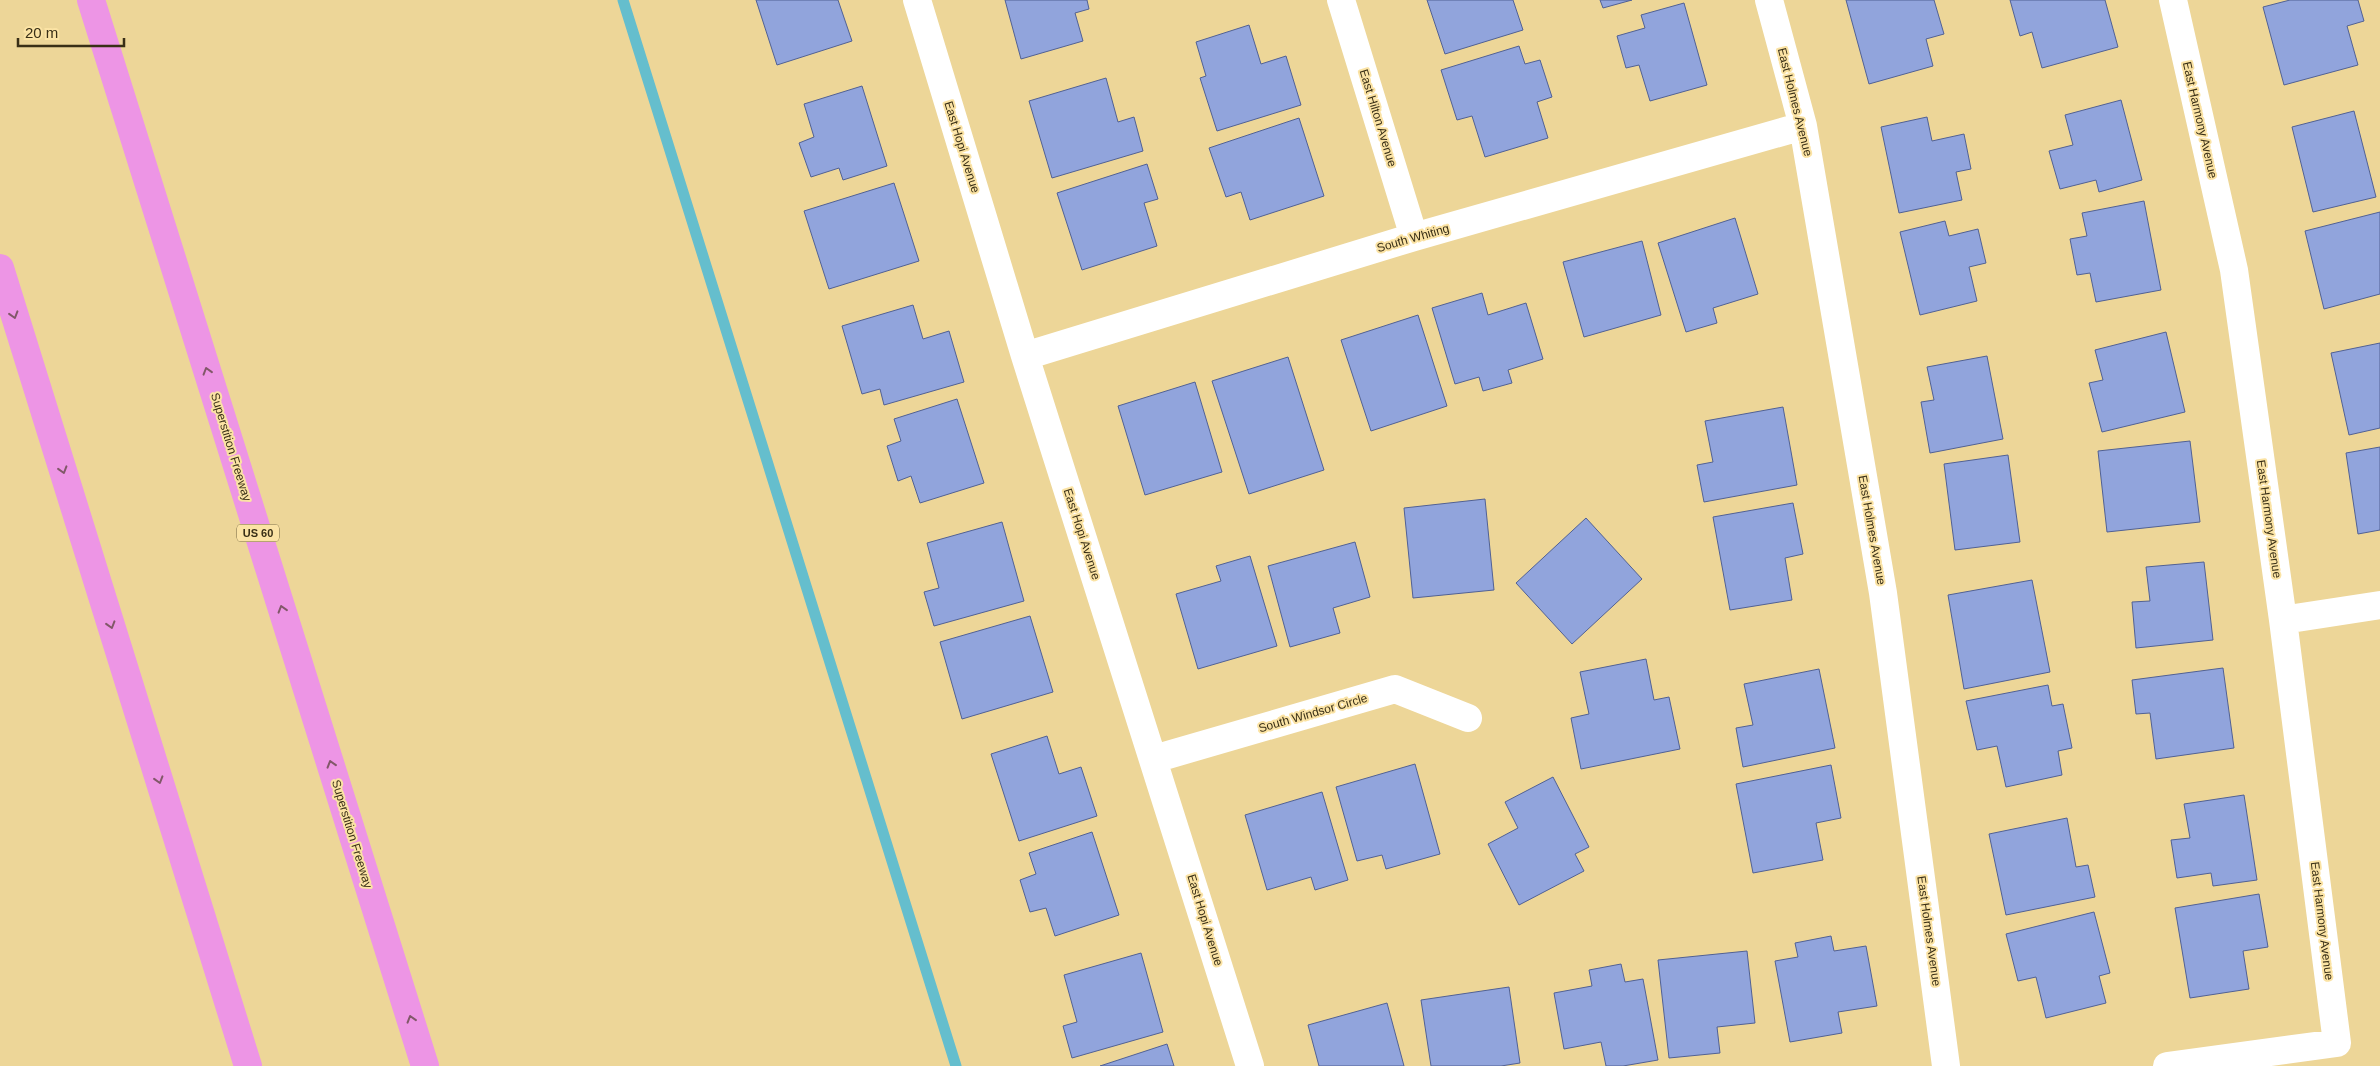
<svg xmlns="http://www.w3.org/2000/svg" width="2380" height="1066" font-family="Arial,sans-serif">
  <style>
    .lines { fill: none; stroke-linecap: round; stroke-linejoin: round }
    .stream { stroke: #65becd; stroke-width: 11 }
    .building { fill: #91a4dc; stroke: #516194 }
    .minor { stroke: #fff; stroke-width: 28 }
    .highway { stroke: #ed95e5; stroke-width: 28 }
    .oneway { stroke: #815869 }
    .labels { text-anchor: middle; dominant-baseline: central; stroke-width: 4; stroke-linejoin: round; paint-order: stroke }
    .shield { fill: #fbe3a4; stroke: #736541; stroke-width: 1 }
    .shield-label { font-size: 11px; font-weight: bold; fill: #392f16 }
    .street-label { font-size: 12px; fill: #392f16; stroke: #fbe3a4 }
  </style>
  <rect width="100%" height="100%" fill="#edd698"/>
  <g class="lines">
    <path class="stream" d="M623 0 956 1066"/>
  </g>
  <path class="building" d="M756 0H838L852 41 777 65Z
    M1005 0H1087L1089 9 1075 13 1083 41 1021 59Z
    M1427 0H1513L1523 30 1445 54Z
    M1600 0H1632L1603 8Z
    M1846 0H1934L1944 34 1926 39 1933 66 1869 84Z
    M2010 0H2105L2118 47 2042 68 2032 32 2020 36Z
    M2290 0H2358L2364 21 2347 26 2358 65 2284 85 2263 7Z
    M1684 3 1707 85 1650 101 1639 65 1626 68 1617 36 1645 28 1641 15Z
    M1249 25 1261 64 1286 56 1301 105 1217 131 1200 78 1206 76 1196 42Z
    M1519 46 1525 64 1540 60 1552 97 1537 102 1548 138 1485 157 1472 116 1457 120 1441 70Z
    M1106 78 1118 122 1134 117 1143 151 1052 178 1029 101Z
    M862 86 887 166 843 180 839 168 811 177 799 143 814 137 804 104Z
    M2121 100 2142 180 2099 192 2096 180 2060 189 2049 151 2073 145 2065 115Z
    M2354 111 2376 197 2313 212 2292 127Z
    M1927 117 1932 141 1964 134 1971 169 1956 172 1962 200 1899 213 1881 127Z
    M1299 118 1324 196 1250 220 1241 192 1226 197 1209 148Z
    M1147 164 1158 199 1144 203 1157 246 1082 270 1057 193Z
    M894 183 919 261 829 289 804 211Z
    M2144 201 2161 290 2096 302 2090 273 2077 275 2070 239 2087 236 2082 213Z
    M2380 212V294L2324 309 2305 231Z
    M1735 218 1758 294 1713 308 1717 323 1686 332 1658 243Z
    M1945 221 1949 236 1978 229 1986 263 1969 267 1977 301 1920 315 1900 232Z
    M1642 241 1661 315 1584 337 1563 262Z
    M1482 293 1488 315 1526 303 1543 359 1508 370 1512 383 1483 391 1479 377 1455 384 1432 308Z
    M913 305 923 339 949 331 964 382 884 405 880 389 862 394 842 326Z
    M1418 315 1447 406 1371 431 1341 340Z
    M2166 332 2185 412 2102 432 2089 383 2103 380 2095 350Z
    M2380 343V428L2349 435 2331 353Z
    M1987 356 2003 439 1930 453 1921 402 1934 400 1927 367Z
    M1288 357 1324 470 1249 494 1212 381Z
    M1195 382 1222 472 1145 495 1118 406Z
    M957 399 984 483 920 503 911 476 898 481 887 446 901 441 894 419Z
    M1783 407 1797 485 1704 502 1697 465 1713 462 1705 421Z
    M2190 441 2200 522 2107 532 2098 451Z
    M2380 447V530L2358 534 2346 453Z
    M2008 455 2020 542 1955 550 1944 464Z
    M1485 499 1494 590 1413 598 1404 508Z
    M1793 503 1803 554 1785 558 1792 600 1730 610 1713 517Z
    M1586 518 1642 579 1572 644 1516 583Z
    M1002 522 1024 601 934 626 924 592 939 588 927 543Z
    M1355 542 1370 597 1333 608 1340 633 1290 647 1268 566Z
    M1250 556 1277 646 1198 669 1176 594 1221 581 1216 566Z
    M2204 562 2213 640 2136 648 2132 602 2150 601 2146 567Z
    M2032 580 2050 672 1964 689 1948 595Z
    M1030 616 1053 692 962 719 940 642Z
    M1646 659 1654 700 1669 697 1680 749 1581 769 1571 718 1589 714 1580 672Z
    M2223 668 2234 748 2156 759 2150 713 2136 714 2132 680Z
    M1819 669 1835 748 1743 767 1736 728 1753 725 1744 684Z
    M2048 685 2052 706 2063 704 2072 748 2058 751 2062 775 2006 787 1997 746 1977 750 1966 701Z
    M1047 736 1059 774 1081 767 1097 816 1019 841 991 754Z
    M1415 764 1440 854 1386 869 1382 855 1357 861 1336 787Z
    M1831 765 1841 818 1816 823 1823 860 1753 873 1736 784Z
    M1553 777 1589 847 1575 854 1584 871 1519 905 1488 844 1518 828 1505 802Z
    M1322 792 1348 880 1315 890 1311 877 1267 890 1245 815Z
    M2244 795 2257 880 2213 886 2211 873 2177 878 2171 840 2190 838 2184 804Z
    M2067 818 2076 867 2088 865 2095 897 2006 915 1989 834Z
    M1092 832 1119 915 1055 936 1046 908 1030 912 1020 880 1036 874 1029 853Z
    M2259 894 2268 947 2243 951 2249 989 2190 998 2175 908Z
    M2094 912 2110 973 2099 976 2106 1003 2046 1018 2036 977 2018 981 2006 934Z
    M1831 936 1834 951 1866 946 1877 1006 1838 1012 1842 1033 1790 1042 1775 961 1798 957 1795 943Z
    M1747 951 1755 1023 1717 1027 1720 1053 1669 1058 1658 960Z
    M1141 953 1163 1032 1072 1058 1063 1026 1077 1022 1064 975Z
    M1621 964 1625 982 1643 979 1658 1060 1623 1066H1606L1601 1042 1564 1049 1554 993 1592 986 1589 970Z
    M1509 987 1520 1063 1501 1066H1431L1421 1000Z
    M1387 1003 1404 1066H1319L1308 1025Z
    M1167 1044 1174 1066H1100Z"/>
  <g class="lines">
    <path class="minor" d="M917 0 1025 356 1250 1066
      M1341 0 1414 237
      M1769 0 1803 126 1883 593 1946 1066
      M1025 356 1414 237 1803 126
      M2283 620 2380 605
      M1154 759 1395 689 1468 718
      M2167 1066 2337 1043 2283 620 2234 270 2173 0"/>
    <path class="highway" d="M91 0 425 1066
      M0 268 248 1066"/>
  </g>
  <defs><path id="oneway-chevron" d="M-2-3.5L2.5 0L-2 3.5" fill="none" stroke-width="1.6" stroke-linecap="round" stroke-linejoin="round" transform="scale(1.25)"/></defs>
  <g class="oneway">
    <use href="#oneway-chevron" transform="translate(14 315) rotate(73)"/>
    <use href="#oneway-chevron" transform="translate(207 371) rotate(-107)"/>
    <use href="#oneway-chevron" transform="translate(63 470) rotate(73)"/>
    <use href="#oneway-chevron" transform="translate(282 609) rotate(-107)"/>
    <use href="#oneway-chevron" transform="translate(111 625) rotate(73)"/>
    <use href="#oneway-chevron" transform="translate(331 764) rotate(-107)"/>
    <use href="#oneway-chevron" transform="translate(159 780) rotate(73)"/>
    <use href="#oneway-chevron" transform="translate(411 1019) rotate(-107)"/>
  </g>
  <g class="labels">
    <rect class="shield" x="237" y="524.5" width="42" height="17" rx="4"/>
    <g class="shield-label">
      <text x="258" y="533">US 60</text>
    </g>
    <g class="street-label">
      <text transform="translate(1795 102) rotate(76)">East Holmes Avenue</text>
      <text transform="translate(1378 118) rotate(73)">East Hilton Avenue</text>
      <text transform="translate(2200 120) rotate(77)">East Harmony Avenue</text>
      <text transform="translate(962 147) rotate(73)">East Hopi Avenue</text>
      <text transform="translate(1413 238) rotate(-16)">South Whiting</text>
      <text transform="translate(231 447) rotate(73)">Superstition Freeway</text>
      <text transform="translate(2269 519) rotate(82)">East Harmony Avenue</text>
      <text transform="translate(1872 530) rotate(80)">East Holmes Avenue</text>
      <text transform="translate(1082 534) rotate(72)">East Hopi Avenue</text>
      <text transform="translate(1313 713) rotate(-16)">South Windsor Circle</text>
      <text transform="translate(352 834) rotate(73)">Superstition Freeway</text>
      <text transform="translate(1205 920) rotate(73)">East Hopi Avenue</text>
      <text transform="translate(2322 921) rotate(83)">East Harmony Avenue</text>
      <text transform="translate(1929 931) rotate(82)">East Holmes Avenue</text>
    </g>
  </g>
  <path d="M18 38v8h106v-8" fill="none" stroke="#392f16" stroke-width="2.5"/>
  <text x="25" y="38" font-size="15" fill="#392f16" stroke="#fbe3a4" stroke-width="4" paint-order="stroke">20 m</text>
</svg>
